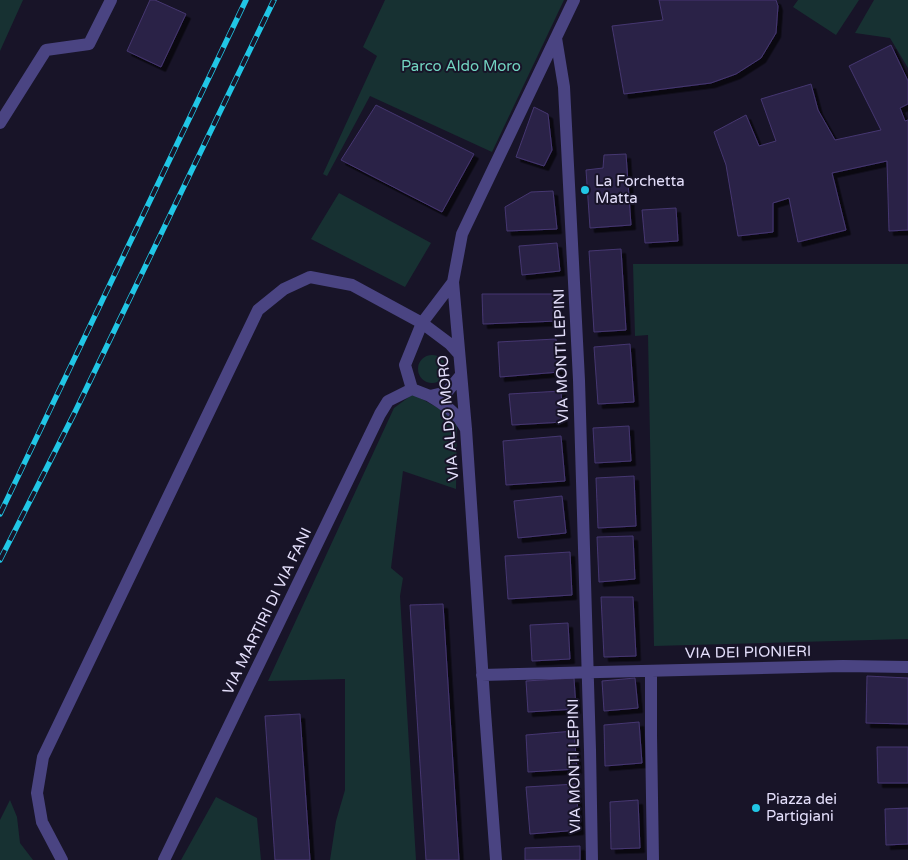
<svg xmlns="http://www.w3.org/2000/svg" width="908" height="860" font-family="'Varela Round',sans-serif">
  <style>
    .green { fill: #173132 }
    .building { fill: #2c2247; stroke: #453771; filter: url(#shadow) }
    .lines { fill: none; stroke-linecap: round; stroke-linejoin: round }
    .minor { stroke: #4a4482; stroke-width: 12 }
    .rail-casing { stroke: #21c6e5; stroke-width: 5.5 }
    .rail { stroke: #181428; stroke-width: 4; stroke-dasharray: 11; stroke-linecap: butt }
    .poi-dot { fill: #21c6e5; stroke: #181428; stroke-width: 2 }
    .labels { text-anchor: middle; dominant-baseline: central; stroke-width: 4; stroke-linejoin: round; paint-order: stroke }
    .park-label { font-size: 15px; fill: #72d4c1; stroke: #181428 }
    .poi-label { font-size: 15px; fill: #e4dffb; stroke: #181428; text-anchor: start }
    .street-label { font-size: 15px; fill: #e4dffb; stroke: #181428 }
  </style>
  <defs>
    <filter id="shadow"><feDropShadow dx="4.5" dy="4.5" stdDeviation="0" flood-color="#0009"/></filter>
  </defs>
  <rect width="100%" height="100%" fill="#181428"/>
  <path class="green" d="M0 0H23L0 51Z
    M385 0H564L492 152 370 96 327 176 323 174 377 56 363 47Z
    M798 0H859L836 35 793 7Z
    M874 0H908V68L890 38 855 33Z
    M339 193 431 243 405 287 311 239Z
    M633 264H908V639L654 646 648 335 635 336Z
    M418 369a14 14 0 1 1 28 0a14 14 0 1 1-28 0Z
    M413 394 454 417 457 421 456 489 403 471 391 568 403 578 400 596 416 860H330L336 821 345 790V679L268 681 394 408Z
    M216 797 257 818 261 860H181Z
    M10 800 17 817 20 843 33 860H0V820Z"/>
  <path class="building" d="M150 0H155L186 14 161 67 127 51Z
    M659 0H776L778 6 776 33 761 58 736 74 711 83 624 94 612 26 663 20Z
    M891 45 908 81V104L900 108 905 121 908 120V230L889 231 887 161 832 173 846 230 798 242 789 198 773 203V232L738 236 726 165 714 132 746 115 759 146 776 141 761 99 811 84 818 110 835 140 881 130 849 66Z
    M376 105 474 154 442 212 341 160Z
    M534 107 548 114 552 150 544 166 516 157Z
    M626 154 631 225 590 228 586 170 603 168 604 155Z
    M553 191 557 229 507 231 505 207 531 192Z
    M676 208 678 241 645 243 642 210Z
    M557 243 560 271 522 275 519 246Z
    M621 249 626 330 594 332 589 251Z
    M482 294H556L558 321 483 324Z
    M556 339 559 372 500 377 498 342Z
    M630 344 634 402 598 404 594 347Z
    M561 391 563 422 512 425 509 394Z
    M629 426 631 461 595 463 593 428Z
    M561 436 565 481 506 485 503 441Z
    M634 476 636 526 598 528 596 478Z
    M562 496 566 533 518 538 514 501Z
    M633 536 635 579 599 582 597 537Z
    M570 552 572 595 508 599 505 556Z
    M601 597H633L636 656 604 657Z
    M443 604 459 860H426L410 605Z
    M568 623 570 659 532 661 530 625Z
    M867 676 908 678V724L866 723Z
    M574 678 576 709 528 712 526 681Z
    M635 678 638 708 604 711 602 681Z
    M300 714 310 860H275L265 716Z
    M639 722 642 763 605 766 604 725Z
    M574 731 577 769 528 772 526 735Z
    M877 747H908V783H878Z
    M576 784 579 830 530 834 526 787Z
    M638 800 640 848 611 849 610 802Z
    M908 808V844L886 845 885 809Z
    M580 846V860H525V848Z"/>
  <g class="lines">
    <path class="minor" d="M556 38 564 87 579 380 590 750 592 860
      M0 123 46 50 89 44 111 0
      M453 282 422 323 405 365 412 389 430 396 447 392 461 375
      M430 396C445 405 457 413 466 429
      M651 671V735L653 860
      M482 675 843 666 908 667
      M62 860 42 822 37 793 43 757 258 310 284 289 310 277 352 285 422 323 450 344 459 354
      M164 860 380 414 388 401 412 389
      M496 860 485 712 466 429 453 282 462 234 574 0"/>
    <g class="rail-casing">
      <path id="rail" d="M0 514 246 0
        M0 560 75 412 274 0"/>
    </g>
    <use href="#rail" class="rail"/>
  </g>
  <g class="poi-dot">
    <circle cx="585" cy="190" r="5"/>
    <circle cx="756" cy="808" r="5"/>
  </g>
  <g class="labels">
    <g class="park-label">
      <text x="461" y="66">Parco Aldo Moro</text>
    </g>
    <g class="poi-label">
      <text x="595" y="181">La Forchetta<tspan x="595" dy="17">Matta</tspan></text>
      <text x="766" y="799">Piazza dei<tspan x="766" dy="17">Partigiani</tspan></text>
    </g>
    <g class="street-label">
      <text transform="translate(561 356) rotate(-92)">VIA MONTI LEPINI</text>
      <text transform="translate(448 418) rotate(-95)">VIA ALDO MORO</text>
      <text transform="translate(267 611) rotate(-64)">VIA MARTIRI DI VIA FANI</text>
      <text transform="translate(748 652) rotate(-1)">VIA DEI PIONIERI</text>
      <text transform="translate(574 766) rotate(-91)">VIA MONTI LEPINI</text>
    </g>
  </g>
</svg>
